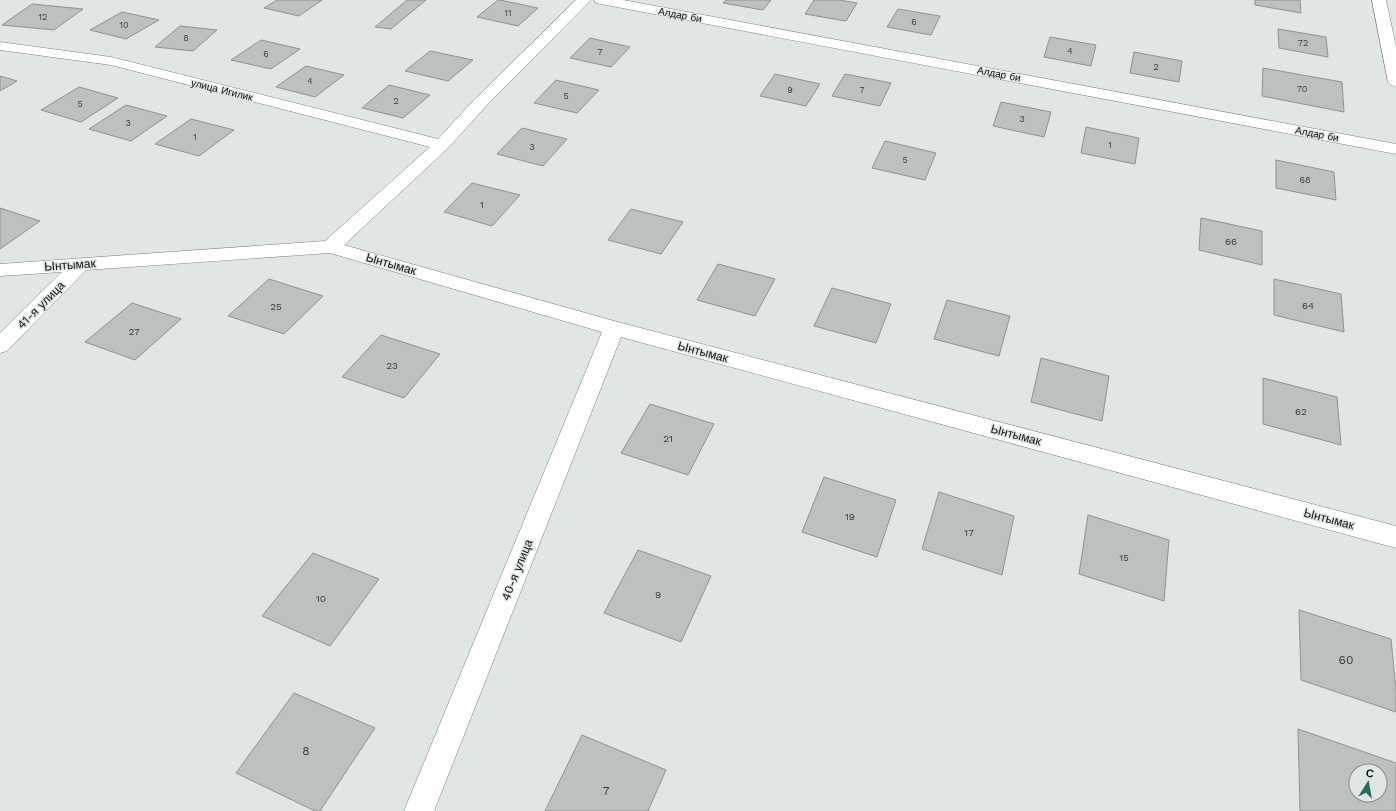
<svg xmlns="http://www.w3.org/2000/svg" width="1396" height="811" font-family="'Work Sans',sans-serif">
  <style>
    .building { fill: #bbc1bf; stroke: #8d9391; fill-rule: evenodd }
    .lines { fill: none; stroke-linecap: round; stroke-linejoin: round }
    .minor-casing { stroke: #7c817f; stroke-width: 1 }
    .minor { fill: #fff; fill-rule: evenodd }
    .labels { text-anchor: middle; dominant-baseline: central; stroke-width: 3; stroke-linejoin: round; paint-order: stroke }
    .far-number-label { font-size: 9px; fill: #393c3b }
    .far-street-label { font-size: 10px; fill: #0e100f; stroke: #e0e6e4 }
    .number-label { font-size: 10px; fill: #393c3b }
    .street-label { font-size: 12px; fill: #0e100f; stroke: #e0e6e4 }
    .near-number-label { font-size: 12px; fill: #393c3b }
  </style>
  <rect width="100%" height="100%" fill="#e0e6e4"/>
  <path class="building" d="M277 0H322L299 16 264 8Z
    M407 0H426L391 29 375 27Z
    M498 0H500L538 8 518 26 477 17Z
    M726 0H771L763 10 723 3Z
    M814 0H839L857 3 846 21 805 14Z
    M1255 0H1300L1301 13 1255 5Z
    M32 4 83 9 54 30 2 25Z
    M898 9 940 16 931 35 887 27Z
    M122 12 159 20 126 39 90 30Z
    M180 26 217 30 193 51 155 47Z
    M1278 29 1326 37 1328 57 1279 48Z
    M1050 37 1096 45 1091 66 1044 57Z
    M590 38 630 47 611 67 570 58Z
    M261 40 300 49 271 69 231 60Z
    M430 51 473 60 448 81 405 71Z
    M1134 52 1182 61 1179 82 1130 73Z
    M306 66 344 75 315 97 276 87Z
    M1263 68 1342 82 1344 112 1262 96Z
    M775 74 820 84 806 106 760 96Z
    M845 74 891 83 880 106 832 96Z
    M0 76 17 81 0 91Z
    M556 80 599 90 577 113 534 103Z
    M389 85 430 95 403 118 362 108Z
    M79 87 118 98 81 122 41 110Z
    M1001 102 1051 112 1044 137 993 126Z
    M126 105 167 116 131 141 89 129Z
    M191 119 234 130 199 156 155 144Z
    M1086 127 1139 138 1135 164 1081 153Z
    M522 128 567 139 543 166 497 154Z
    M885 141 936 153 925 180 872 168Z
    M1276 160 1334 172 1336 200 1276 188Z
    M472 183 520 195 492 226 444 212Z
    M0 208 40 221 0 249Z
    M631 209 683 222 661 254 608 240Z
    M1201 218 1262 231V265L1199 250Z
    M718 264 775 279 755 316 697 300Z
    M269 279 323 296 284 334 228 316Z
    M1274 279 1341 294 1344 332 1274 315Z
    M832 288 891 304 876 343 814 326Z
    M947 300 1010 316 999 356 934 339Z
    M132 303 181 319 135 360 85 342Z
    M381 335 440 354 404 398 342 377Z
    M1041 358 1109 376 1102 421 1031 402Z
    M1263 378 1337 397 1341 445 1263 424Z
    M650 404 714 424 688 475 621 453Z
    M824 477 896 500 877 557 802 532Z
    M939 492 1014 516 1002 575 922 549Z
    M1088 515 1169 540 1164 601 1079 574Z
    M638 550 711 576 681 642 604 613Z
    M313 553 379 579 330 646 262 616Z
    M1299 610 1391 639 1396 690V712L1301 680Z
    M294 693 375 728 320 811H315L236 773Z
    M1298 729 1396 763V811H1300ZM1356 771H1380V795H1356Z
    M582 735 666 770 648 811H545Z"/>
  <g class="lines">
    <g class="minor-casing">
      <path id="minor" d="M576 0H591L487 105 448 148 344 245 614 321 1396 526V548L621 337 434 811H404L602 332 330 253 86 270 7 351 0 353V333L62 272 0 276V264L325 241 430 147 111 65 0 50V42L111 57 438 139 475 99Z
        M594 0H623L1396 144V154L601 4 596 3Z
        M1372 0H1386L1396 47V87L1391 85 1388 82Z"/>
    </g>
    <use href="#minor" class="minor"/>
  </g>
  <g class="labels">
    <g class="far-number-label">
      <text x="508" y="13">11</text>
      <text x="43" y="17">12</text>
      <text x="914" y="22">6</text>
      <text x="124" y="25">10</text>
      <text x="186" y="38">8</text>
      <text x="1303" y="43">72</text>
      <text x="1070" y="51">4</text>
      <text x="600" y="52">7</text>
      <text x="266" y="54">6</text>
      <text x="1156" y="67">2</text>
      <text x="310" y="81">4</text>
      <text x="1302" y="89">70</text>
      <text x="790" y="90">9</text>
      <text x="862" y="90">7</text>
      <text x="566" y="96">5</text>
      <text x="396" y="101">2</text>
      <text x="80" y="104">5</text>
      <text x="1022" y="119">3</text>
      <text x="128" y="123">3</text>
      <text x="195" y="137">1</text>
      <text x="1110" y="145">1</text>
      <text x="532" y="147">3</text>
      <text x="905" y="160">5</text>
      <text x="1305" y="180">68</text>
    </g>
    <g class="far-street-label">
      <text transform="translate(680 15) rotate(11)">Алдар би</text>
      <text transform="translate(999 74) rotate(11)">Алдар би</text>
      <text transform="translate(222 90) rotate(14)">улица Игилик</text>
      <text transform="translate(1317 134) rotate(11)">Алдар би</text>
    </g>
    <g class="number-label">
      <text x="482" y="204">1</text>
      <text x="1231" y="241">66</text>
      <text x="1308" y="305">64</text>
      <text x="276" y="306">25</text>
      <text x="134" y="331">27</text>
      <text x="392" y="365">23</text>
      <text x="1301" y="411">62</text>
      <text x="668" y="438">21</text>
      <text x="850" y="516">19</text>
      <text x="969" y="532">17</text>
      <text x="1124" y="557">15</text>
      <text x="658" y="594">9</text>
      <text x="321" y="598">10</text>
    </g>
    <g class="street-label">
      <text transform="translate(391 264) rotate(16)">Ынтымак</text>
      <text transform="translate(70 265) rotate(-4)">Ынтымак</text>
      <text transform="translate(41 305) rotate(-45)">41-я улица</text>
      <text transform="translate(703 352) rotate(15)">Ынтымак</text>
      <text transform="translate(1016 435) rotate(15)">Ынтымак</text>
      <text transform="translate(1329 519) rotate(15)">Ынтымак</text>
      <text transform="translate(517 570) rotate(-68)">40-я улица</text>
    </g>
    <g class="near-number-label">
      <text x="1346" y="660">60</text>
      <text x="306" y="751">8</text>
      <text x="606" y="791">7</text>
    </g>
  </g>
  <g transform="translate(1368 783) rotate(11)"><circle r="19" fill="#e0e6e4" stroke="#8c908f"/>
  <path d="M0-3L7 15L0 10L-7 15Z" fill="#296c5d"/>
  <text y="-6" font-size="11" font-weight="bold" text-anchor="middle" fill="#0e100f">С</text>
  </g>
</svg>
